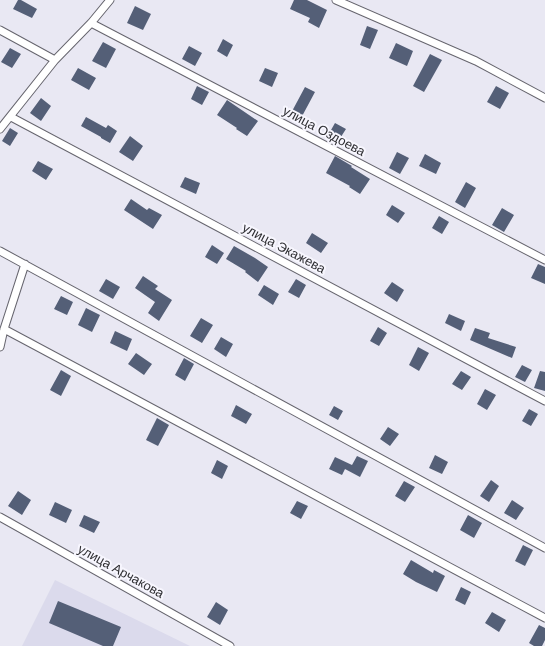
<svg xmlns="http://www.w3.org/2000/svg" width="545" height="646" font-family="Arial,sans-serif">
  <style>
    .built { fill: #dbdaec }
    .building { fill: #545f77 }
    .lines { fill: none; stroke-linecap: round; stroke-linejoin: round }
    .street-casing { stroke: #66656e; stroke-width: 9 }
    .street { stroke: #fff; stroke-width: 7 }
    .labels { text-anchor: middle; dominant-baseline: central; stroke-width: 4; stroke-linejoin: round; paint-order: stroke }
    .street-label { font-size: 13px; fill: #2e2e32; stroke: #f7f6fe }
  </style>
  <rect width="100%" height="100%" fill="#e9e8f3"/>
  <path class="built" d="M55 580 190 646H22Z"/>
  <path class="building" d="M18 0H21L37 9 32 18 13 9Z
    M294 0H307L327 10 319 28 308 22 310 18 290 9Z
    M135 6 151 14 143 30 127 23Z
    M367 26 378 30 370 49 360 45Z
    M223 39 233 45 227 57 217 51Z
    M103 42 116 49 106 68 92 61Z
    M396 43 413 51 407 66 389 58Z
    M189 46 202 53 195 66 182 59Z
    M10 48 21 54 12 68 1 62Z
    M430 54 442 60 424 92 413 86Z
    M78 68 96 78 89 90 71 80Z
    M265 68 278 73 272 87 259 81Z
    M197 86 209 92 202 105 191 99Z
    M496 86 509 93 500 109 487 102Z
    M305 87 315 92 300 120 290 115Z
    M41 98 51 106 41 121 30 113Z
    M227 100 258 121 247 136 236 129 237 128 217 115Z
    M86 117 106 128 108 125 117 131 110 143 101 138V137L81 126Z
    M335 123 346 129 337 143 327 137Z
    M10 128 18 133 10 146 2 141Z
    M130 136 143 146 133 161 119 152Z
    M397 152 409 158 400 174 389 168Z
    M425 154 441 163 436 174 419 166Z
    M335 156 352 166 351 167 370 179 360 194 349 187 350 186 326 173Z
    M38 161 53 169 46 180 32 171Z
    M185 177 200 183 196 194 180 187Z
    M466 182 476 188 465 208 455 202Z
    M131 199 147 210 149 208 162 215 153 229 124 210Z
    M392 205 405 213 398 223 386 215Z
    M502 208 514 215 504 232 492 225Z
    M439 216 449 222 442 234 432 228Z
    M312 233 328 243 321 253 306 243Z
    M212 245 224 253 217 264 205 257Z
    M234 246 255 258 268 267 258 282 245 272 246 271 226 259Z
    M538 264 545 267V284L531 278Z
    M143 276 158 286 155 289 172 300 159 321 148 313 155 302 135 288Z
    M106 279 120 287 113 299 99 291Z
    M296 279 306 285 299 298 288 292Z
    M392 282 404 290 397 302 384 293Z
    M264 285 279 294 273 305 258 295Z
    M61 296 73 302 67 315 54 309Z
    M86 308 100 315 92 332 78 325Z
    M449 314 465 321 461 331 445 323Z
    M201 318 213 325 202 343 190 336Z
    M378 327 387 333 379 346 370 341Z
    M475 328 490 333 488 338 516 347 512 358 470 340Z
    M115 331 132 339 127 351 110 343Z
    M221 337 233 344 226 357 214 349Z
    M418 347 429 353 419 371 409 365Z
    M136 353 152 364 144 375 128 364Z
    M184 358 194 364 185 381 175 375Z
    M522 365 532 370 525 382 515 377Z
    M61 370 71 376 61 396 50 390Z
    M461 371 471 377 462 390 452 384Z
    M540 371 545 372V391L534 388Z
    M485 389 496 395 487 410 477 404Z
    M236 405 252 414 246 424 231 416Z
    M334 406 343 411 338 420 329 415Z
    M529 409 538 414 531 426 522 421Z
    M157 418 169 425 158 446 146 440Z
    M388 427 399 434 390 446 380 439Z
    M435 455 448 462 442 474 429 468Z
    M357 456 368 461 360 477 345 469 342 475 329 469 335 457 352 465Z
    M217 460 228 466 222 479 211 473Z
    M491 480 499 486 489 502 480 496Z
    M404 481 415 487 405 502 395 496Z
    M18 491 31 500 22 515 8 506Z
    M512 500 524 508 516 520 504 513Z
    M297 501 308 506 301 519 290 513Z
    M55 502 72 510 66 523 49 515Z
    M84 515 100 522 94 533 79 526Z
    M468 515 482 523 474 538 460 530Z
    M523 545 533 550 525 566 515 561Z
    M411 560 433 573 434 570 445 576 437 592 416 582 403 574Z
    M461 587 471 592 465 605 455 600Z
    M58 601 121 627 113 646H103L49 623Z
    M216 602 228 610 220 625 207 617Z
    M492 612 506 620 499 632 485 623Z
    M539 625 545 628V640L542 646H534L529 643Z"/>
  <g class="lines">
    <g class="street-casing">
      <path id="street" d="M336 0 476 61 545 98
        M91 23 545 260
        M0 30 55 60
        M11 117 545 401
        M0 129 55 60 91 23 110 0
        M0 251 545 548
        M4 329 545 618
        M0 347 4 329 25 264
        M0 517 230 646"/>
    </g>
    <use href="#street" class="street"/>
  </g>
  <g class="labels">
    <g class="street-label">
      <text transform="translate(324 131) rotate(28)">улица Оздоева</text>
      <text transform="translate(284 248) rotate(28)">улица Экажева</text>
      <text transform="translate(121 571) rotate(29)">улица Арчакова</text>
    </g>
  </g>
</svg>
